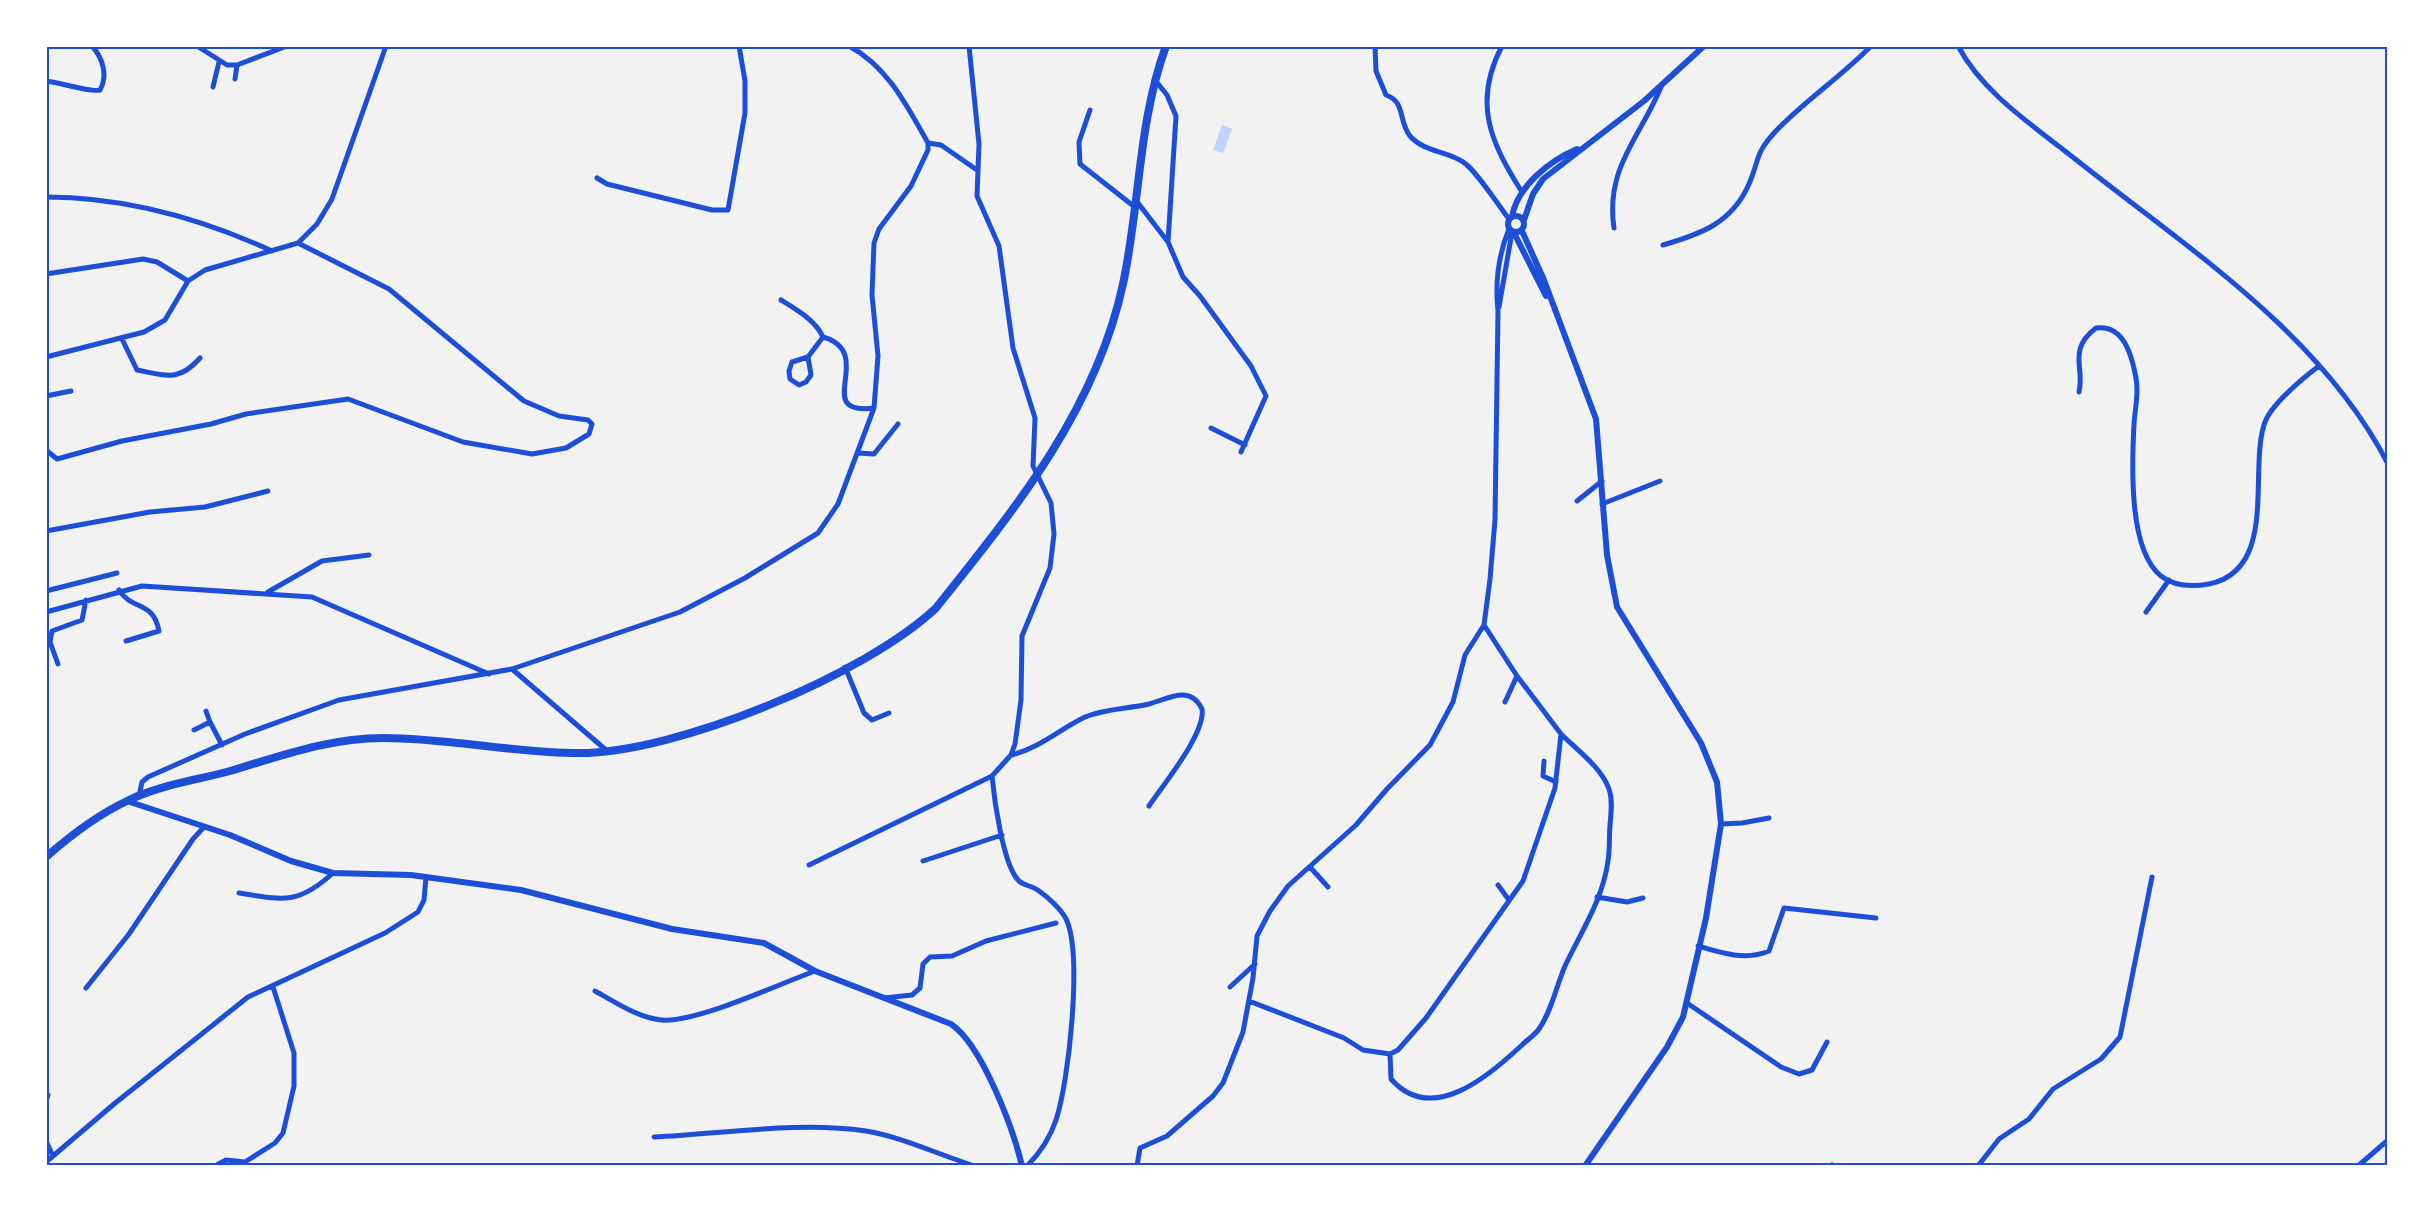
<svg xmlns="http://www.w3.org/2000/svg" width="2434" height="1212" font-family="'Crimson Pro',serif">
  <style>
    .water { fill: #bfd3fe }
    .lines { fill: none; stroke-linecap: round; stroke-linejoin: round }
    .stream { stroke: #bfd3fe; stroke-width: 3 }
    .minor { stroke: #1d4ed8; stroke-width: 5 }
    .tertiary { stroke: #1d4ed8; stroke-width: 6 }
    .primary { stroke: #1d4ed8; stroke-width: 8 }
    .neatline { fill: none; stroke: #1d4ed8; stroke-width: 2 }
  </style>
  <rect width="100%" height="100%" fill="#f2f2f2"/>
  <path class="water" d="M1222 125 1232 129 1223 153 1213 150Z"/>
  <g class="lines">
    <path class="stream" d="M2382 1166 2388 1160"/>
    <path class="minor" d="M197 46 227 65H237L287 46
      M849 46C888 67 907 106 928 143
      M1375 46 1376 71 1386 95C1406 102 1398 121 1410 136 1424 152 1447 151 1463 162 1476 170 1498 205 1509 219
      M1502 46C1472 103 1491 143 1522 192
      M1958 46C1984 95 2037 128 2079 162 2190 250 2321 334 2388 464
      M235 79 237 65
      M1155 80 1167 95 1176 116 1168 242
      M46 81C58 82 93 93 100 90 108 76 103 58 92 46
      M213 87 219 62
      M1090 110 1079 142 1080 164 1136 208
      M597 178 607 184 712 210H728L745 113V81L739 46
      M46 197C126 197 200 218 272 251
      M1138 203 1168 242 1183 277 1200 296 1251 366 1266 396 1241 452
      M1614 228C1605 168 1640 138 1661 87
      M1663 245C1701 234 1732 223 1749 184 1760 159 1754 155 1775 132 1804 101 1841 77 1871 46
      M46 274 143 259 157 262 188 281
      M781 300C796 309 815 320 823 337 878 353 810 416 874 408
      M1499 307 1512 232
      M122 339 137 370C165 375 178 383 200 358
      M46 357 144 332 165 320 188 281 205 270 298 243 317 224 332 199 386 46
      M808 357 811 375 806 382 799 385 790 379 789 371 792 362 808 357 823 337
      M2079 392C2085 368 2067 350 2096 328 2124 324 2132 356 2136 378 2139 393 2135 409 2134 424 2132 463 2128 550 2161 576 2175 587 2192 587 2209 584 2278 570 2249 473 2264 425 2269 406 2303 378 2319 366
      M46 396 71 391
      M1211 428 1245 445
      M46 450 57 459 122 441 211 424 246 414 348 399 463 442 532 454 566 448 589 434 592 424 588 420 559 416 524 401 389 289 298 243
      M858 453 874 454 898 424
      M1577 501 1602 481
      M1602 504 1660 481
      M46 531 150 512 205 507 268 491
      M119 590C132 611 153 600 159 631L126 641
      M46 591 117 573
      M268 592 322 561 369 555
      M46 612 142 586 312 597 489 674
      M2146 612 2169 580
      M58 664 50 642 52 631 82 620 86 600
      M845 667 864 713 872 720 889 713
      M512 669 606 750
      M1505 702 1517 676
      M206 711 210 722
      M194 730 210 722 222 745
      M1011 755C1038 749 1060 729 1085 717 1107 708 1127 709 1149 704 1168 699 1190 684 1202 709 1206 733 1163 785 1149 806
      M1544 761 1543 776 1556 782
      M992 776C994 798 1003 866 1019 881 1025 886 1033 886 1039 891 1048 897 1063 911 1067 921 1082 958 1069 1081 1056 1120 1050 1138 1041 1152 1027 1166
      M139 796 142 782 148 777 245 734 339 700 512 669 680 612 745 578 818 533 838 504 874 408 878 356 872 295 874 243 879 229 911 186 928 150V143L941 145 977 170
      M1721 824 1742 823 1769 818
      M923 861 1002 835
      M809 865 992 776 1011 755 1015 744 1021 700 1022 636 1050 568 1054 534 1051 503 1033 466 1035 418 1013 348 999 246 977 196 979 144 969 46
      M1310 867 1328 887
      M1498 885 1509 900
      M239 893C283 900 298 905 333 873
      M1597 897 1627 902 1643 898
      M1698 946C1721 953 1746 961 1769 951L1784 908 1876 918
      M1230 987 1255 964
      M86 988 129 934 193 839 204 827
      M595 991C615 1002 638 1018 662 1020 696 1023 779 984 815 971
      M884 998 912 995 920 988 923 964 930 957 952 956 986 941 1056 923
      M1249 1001 1344 1038 1363 1050 1390 1054 1398 1050 1426 1018 1523 881 1555 788 1561 734 1517 676 1484 625
      M1687 1003 1781 1067 1799 1074 1812 1070 1827 1042
      M1390 1054 1391 1079C1432 1126 1490 1075 1522 1045 1528 1039 1535 1035 1539 1029 1552 1010 1556 987 1565 966 1581 932 1603 899 1608 861 1610 849 1609 837 1610 825 1611 813 1613 800 1609 789 1601 767 1577 750 1561 734
      M46 1101 48 1095
      M654 1137C723 1134 797 1121 866 1131 903 1137 939 1155 975 1166
      M46 1141 53 1156
      M46 1162 114 1104 248 997 385 933 418 912 424 900 426 877
      M1832 1165 1833 1166
      M215 1166 226 1160 245 1162 275 1143 283 1133 294 1086V1053L273 987
      M1137 1166 1140 1148 1167 1136 1213 1096 1223 1083 1243 1032 1253 978 1257 936 1270 911 1288 886 1356 825 1387 789 1430 745 1453 702 1465 655 1484 625 1490 579 1495 520 1498 311C1495 283 1498 256 1509 229
      M1978 1166 1999 1139 2029 1119 2053 1089 2101 1059 2120 1037 2152 877
      M2358 1166 2388 1140"/>
    <path class="tertiary" d="M1508 224a8 8 0 1 1 16 0a8 8 0 1 1-16 0Z
      M1512 216C1518 186 1549 161 1577 149
      M1524 220 1533 194 1543 179 1644 101 1704 46
      M1522 231 1544 280 1596 419 1607 555 1617 607 1701 743 1717 782 1721 824 1706 918 1683 1017 1667 1047 1585 1166
      M1514 233 1546 296
      M127 801 230 835 291 861 333 873 411 875 521 890 672 929 764 943 815 971 951 1024C982 1045 1013 1128 1022 1166"/>
    <path class="primary" d="M46 857C71 835 99 814 129 800 160 785 197 780 230 771 281 756 329 738 383 738 449 738 513 753 579 753 677 753 865 675 936 608 1015 509 1096 410 1123 284 1140 205 1138 122 1166 46"/>
  </g>
  <rect width="2434" height="1212" fill="none" stroke="#ffffff" stroke-width="96"/>
  <rect x="48" y="48" width="2338" height="1116" class="neatline"/>
</svg>
